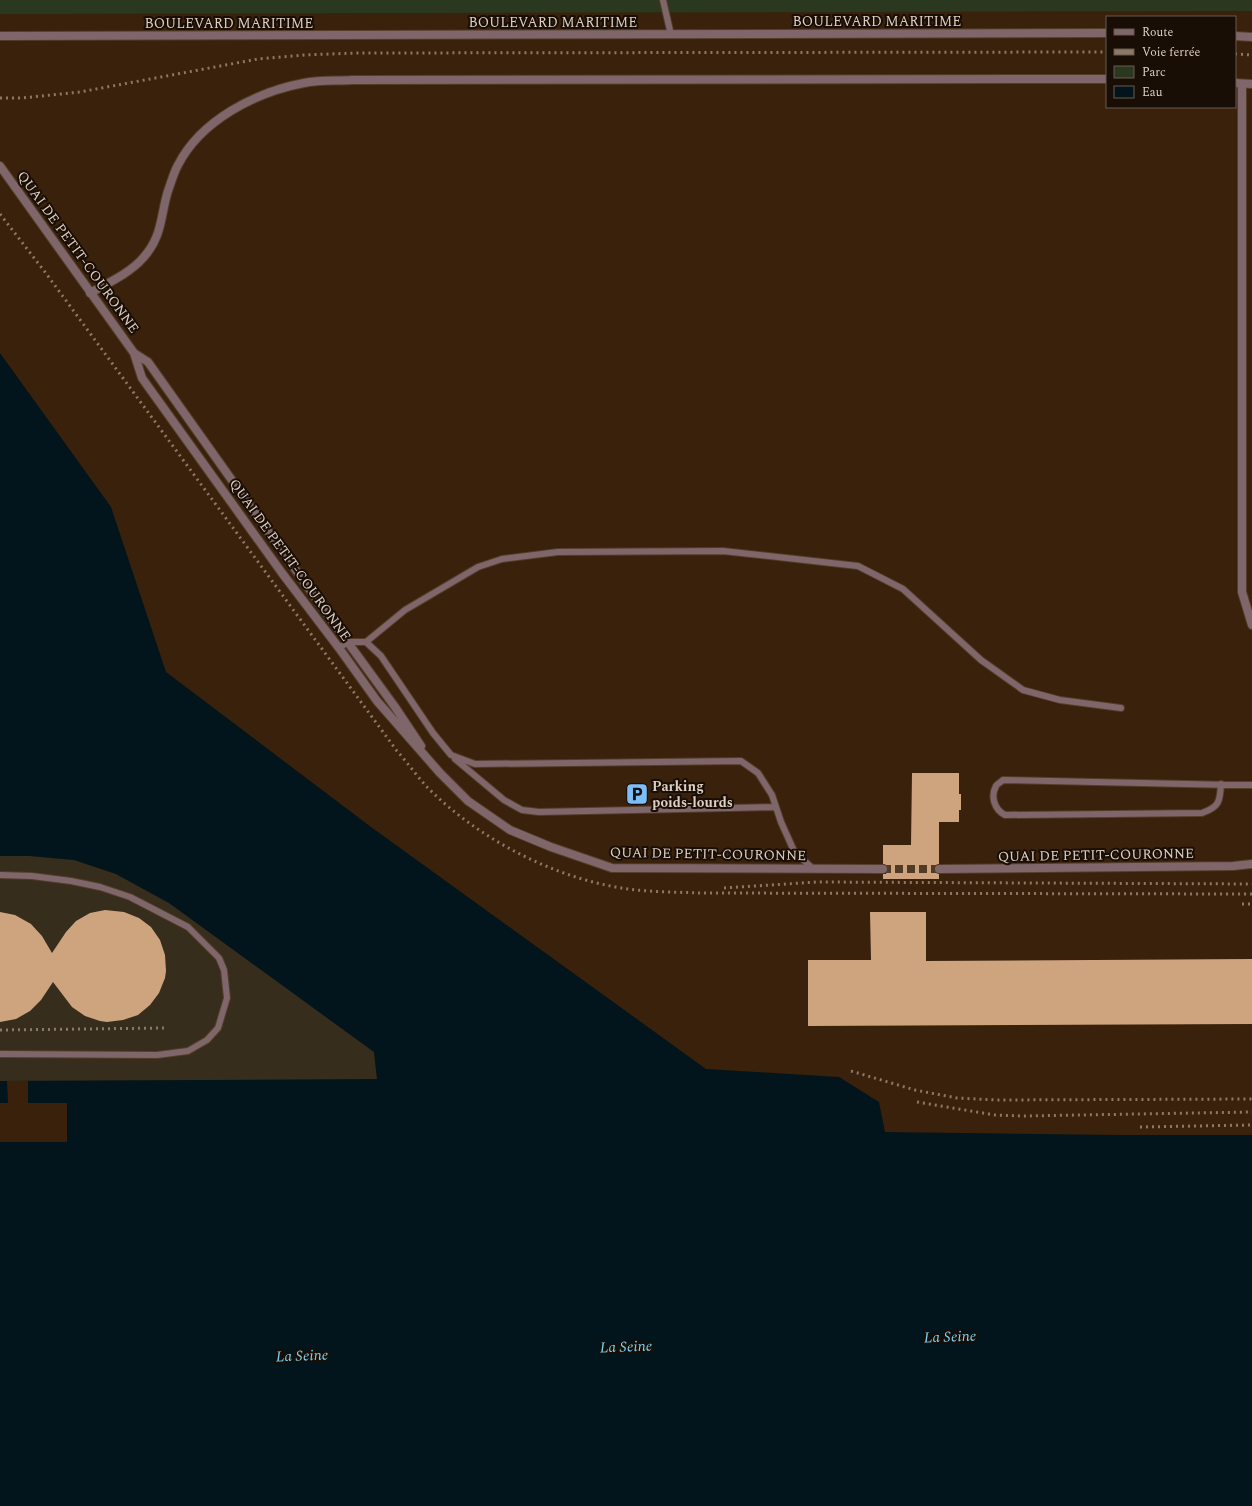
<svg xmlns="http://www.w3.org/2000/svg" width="1252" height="1506" font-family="Spectral,serif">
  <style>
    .industrial { fill: #362d1d }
    .green { fill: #2b3820 }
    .water { fill: #03151c }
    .pier { fill: #39210b }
    .building { fill: #cea47f }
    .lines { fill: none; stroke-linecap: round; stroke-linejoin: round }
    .minor-tunnel { stroke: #523b26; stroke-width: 8; stroke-dasharray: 8 4; stroke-linecap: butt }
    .service-casing { stroke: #543d28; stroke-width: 8 }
    .minor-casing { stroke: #543d28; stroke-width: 10 }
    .tertiary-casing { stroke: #543d28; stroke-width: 10 }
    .service { stroke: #7f666a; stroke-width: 6 }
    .minor { stroke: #7f666a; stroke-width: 8 }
    .tertiary { stroke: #7f666a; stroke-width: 8 }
    .rail { stroke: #8c7867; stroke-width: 3; stroke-dasharray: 2 4; stroke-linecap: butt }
    .labels { text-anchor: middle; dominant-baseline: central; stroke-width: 4; stroke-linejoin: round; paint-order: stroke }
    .street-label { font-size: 14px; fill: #dfcfc2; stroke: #180e05 }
    .poi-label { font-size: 14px; font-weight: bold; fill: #dfcfc2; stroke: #180e05; text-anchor: start }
    .water-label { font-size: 15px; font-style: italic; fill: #79d4f8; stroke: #180e05 }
  </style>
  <rect width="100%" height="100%" fill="#39210b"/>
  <path class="industrial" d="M0 856H30L74 860 116 874 169 903 374 1052 377 1080 0 1081Z"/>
  <path class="green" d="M0 0H1252V11L0 14Z"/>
  <path class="water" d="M0 353 111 507 166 672 371 827 706 1069 839 1077 879 1102 885 1132 1118 1135H1252V1506H0V1081L377 1079 374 1052 169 903 116 874 74 860 30 856H0Z"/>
  <path class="pier" d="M7 1081H28V1103H67V1142H0V1103H8Z"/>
  <path class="building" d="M912 773H959V794H961V810H959V822H939V864L936 865 934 869 935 872 939 874V879H883V874H886L888 869V866L883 864V845H911Z
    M105 910 124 912 139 918 151 927 160 940 165 955 166 971 165 978 159 993 150 1005 138 1015 123 1020 107 1022 100 1021 85 1016 72 1007 53 982 41 1000 30 1011 16 1019 0 1022V912L15 915 31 924 42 936 52 953 66 932 76 921 90 913Z
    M870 912H926V961L1252 959V1024L808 1026V960H871Z"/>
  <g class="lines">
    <path class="minor-tunnel" d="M883 869H939"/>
    <g class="service-casing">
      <path id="service" d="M663 0 671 35
        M366 642 405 610 478 567 502 559 558 552 723 551 858 566 903 589 981 660 1023 690 1060 700 1121 708
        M339 648 348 642H366L381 656 433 733 451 755 475 764 741 761 758 773 772 795 781 822 794 851 813 869
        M455 759 504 800 522 810 539 812 776 807
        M1221 784C1220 802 1219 807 1202 813L1005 815C995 810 990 797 996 786 997 784 1001 782 1003 780L1232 785H1252
        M0 875 32 876 71 881 100 887 130 897 188 927 219 958 224 970 227 998 218 1028 207 1040 188 1051 157 1055 0 1054"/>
    </g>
    <g class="minor-casing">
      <path id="minor" d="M1235 83 1252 84
        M1242 84V592L1252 625
        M0 166 134 353 142 378 282 573 339 648 377 701 440 773 468 801 510 830 551 847 612 868 883 869
        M90 293C108 283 130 273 143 258 164 235 160 213 169 188 172 180 174 172 178 165 201 120 256 92 304 83 319 80 336 81 352 80L1107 79
        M134 353 148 362 317 600 395 707 421 746
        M939 869 1233 866 1252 864"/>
    </g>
    <g class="tertiary-casing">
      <path id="tertiary" d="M0 36 1107 33
        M1235 36 1252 37"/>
    </g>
    <use href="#service" class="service"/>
    <use href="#minor" class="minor"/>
    <use href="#tertiary" class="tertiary"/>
    <path class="rail" d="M1235 54 1252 55
      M0 98H22L80 92 258 59 304 55 356 53 1107 52
      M0 214 45 272 397 751C407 762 416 775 426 786 478 839 555 879 628 889 651 892 675 892 698 893L1252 894
      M724 888 817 882 1252 884
      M1242 904H1252
      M0 1030 165 1028
      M851 1071 915 1090 957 1098 996 1100 1252 1099
      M917 1102 995 1115 1023 1116 1252 1112
      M1140 1127 1252 1125"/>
  </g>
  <defs>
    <g id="parking-square" transform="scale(1.15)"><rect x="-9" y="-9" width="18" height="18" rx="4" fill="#7dbef9" stroke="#180e05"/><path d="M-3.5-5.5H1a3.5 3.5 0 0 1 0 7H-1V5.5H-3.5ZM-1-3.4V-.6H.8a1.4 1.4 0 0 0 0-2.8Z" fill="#111"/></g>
  </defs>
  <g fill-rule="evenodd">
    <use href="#parking-square" x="637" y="794"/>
  </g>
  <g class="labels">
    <g class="street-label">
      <text x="877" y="21">BOULEVARD MARITIME</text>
      <text x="553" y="22">BOULEVARD MARITIME</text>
      <text x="229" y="23">BOULEVARD MARITIME</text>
      <text transform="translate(78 252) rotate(54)">QUAI DE PETIT-COURONNE</text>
      <text transform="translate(290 560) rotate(54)">QUAI DE PETIT-COURONNE</text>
      <text transform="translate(708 854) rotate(1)">QUAI DE PETIT-COURONNE</text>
      <text transform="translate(1096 855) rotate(-1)">QUAI DE PETIT-COURONNE</text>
    </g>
    <g class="poi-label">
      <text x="652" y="786">Parking<tspan x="652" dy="16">poids-lourds</tspan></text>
    </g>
    <g class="water-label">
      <text transform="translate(950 1337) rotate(-2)">La Seine</text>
      <text transform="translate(626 1347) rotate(-2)">La Seine</text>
      <text transform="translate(302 1356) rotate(-2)">La Seine</text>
    </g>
  </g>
  <rect x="1106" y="16" width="130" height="92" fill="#180e05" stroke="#685b51"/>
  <rect x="1114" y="29" width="20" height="6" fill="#7f666a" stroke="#685b51"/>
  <text x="1142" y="36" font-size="12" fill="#dfcfc2">Route</text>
  <rect x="1114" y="49" width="20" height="6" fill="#8c7867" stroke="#685b51"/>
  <text x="1142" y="56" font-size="12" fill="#dfcfc2">Voie ferrée</text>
  <rect x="1114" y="66" width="20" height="12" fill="#2b3820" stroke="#685b51"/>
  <text x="1142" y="76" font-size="12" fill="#dfcfc2">Parc</text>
  <rect x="1114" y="86" width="20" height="12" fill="#03151c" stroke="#685b51"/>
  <text x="1142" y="96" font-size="12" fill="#dfcfc2">Eau</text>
</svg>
